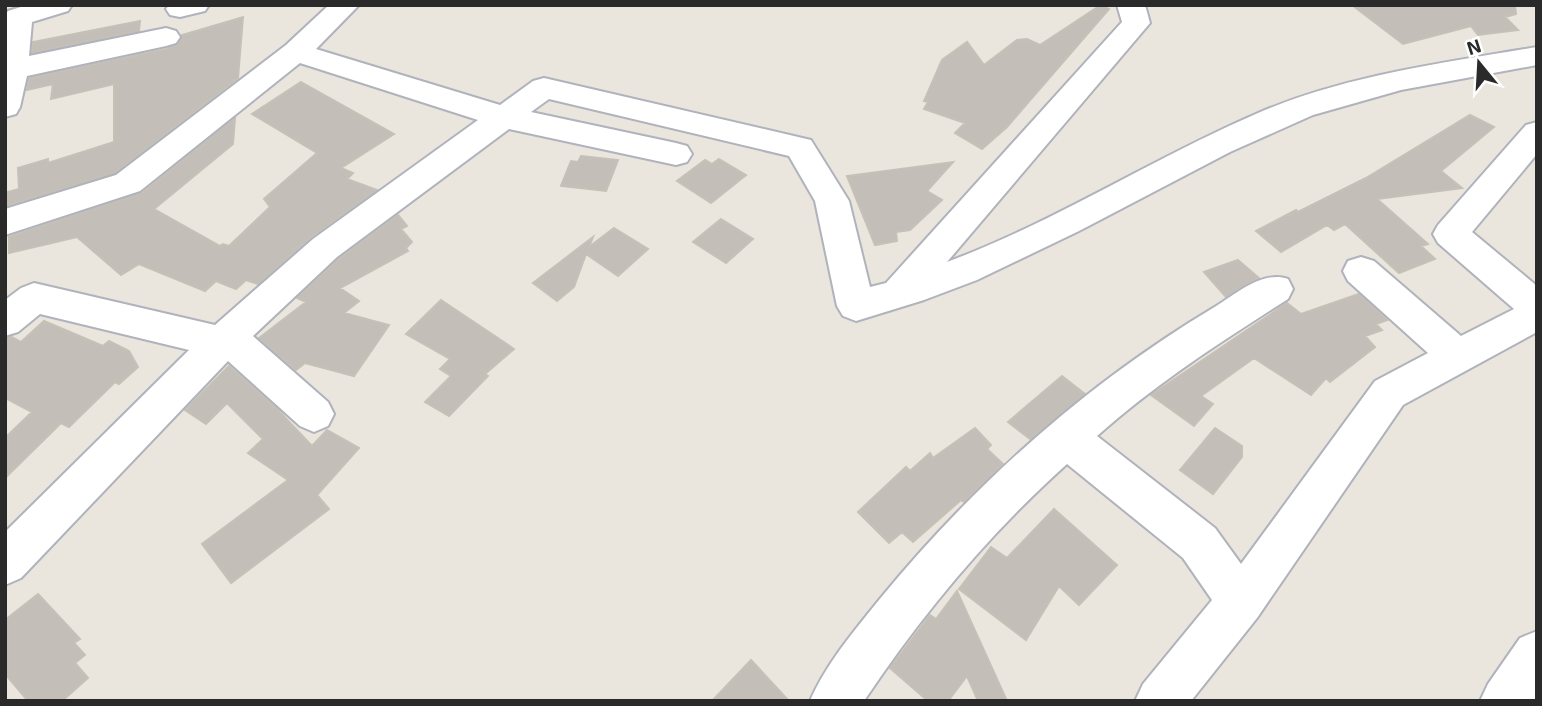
<svg xmlns="http://www.w3.org/2000/svg" width="1542" height="706" font-family="'Exo 2',sans-serif">
  <style>
    .building { fill: #c3bfb8; stroke: #c5c1b7; stroke-width: 2 }
    .lines { fill: none; stroke-linecap: round; stroke-linejoin: round }
    .minor-casing { stroke: #b0b2bc; stroke-width: 4 }
    .minor { fill: #fff; fill-rule: evenodd }
  </style>
  <rect width="100%" height="100%" fill="#eae5dd"/>
  <path class="building" d="M1101 5 1109 9 1007 127 982 149 955 133 965 123 924 109 928 102 924 101 942 60 967 42 984 65 1017 40 1027 39 1040 45Z
    M1352 5H1515L1516 14 1505 17 1518 30 1478 35 1471 26 1403 44Z
    M243 17 238 78 115 173 8 205V192L19 189 18 168 48 159V163L114 142V84L51 99 53 84 27 90 29 78 167 49 178 44 182 35Z
    M140 21 139 31 32 53 33 42Z
    M301 82 394 134 341 168 353 173 347 179 377 190 311 237 258 284 246 280 236 289 216 281 205 291 139 264 121 275 77 237 9 253V237L142 193 235 118 233 144 154 209 220 246 223 244 229 246 270 207 264 199 317 153 252 114Z
    M1470 115 1494 127 1441 171 1462 188 1377 199 1428 244 1421 246 1435 259 1399 273 1345 224 1334 230 1327 225 1281 252 1256 231 1296 210 1298 212 1366 178Z
    M581 156 618 160 606 191 561 186 571 161 578 162Z
    M719 159 746 175 711 203 677 181 705 160 712 164Z
    M953 162 927 191 942 200 910 230 896 232 897 241 875 245 847 176Z
    M398 215 407 226 401 229 412 242 406 248 408 251 340 288 359 301 344 313 389 325 354 376 305 363 296 370 259 338 306 302 297 298 339 259Z
    M721 219 753 239 726 263 693 242Z
    M614 228 648 249 618 276 586 254 574 287 557 301 533 283 593 237 589 247Z
    M1238 260 1259 278 1226 297 1204 272Z
    M1359 294 1387 320 1376 324 1382 330 1365 336 1375 347 1330 382 1326 378 1311 395 1254 358 1201 396 1213 404 1194 426 1151 395 1287 303 1301 314Z
    M441 300 514 349 485 374 488 376 449 416 425 402 451 376 440 369 450 359 406 334Z
    M44 321 103 346 109 341 129 351 138 367 119 384 115 382 69 427 61 423 5 478V438L32 412 5 398V338L12 337 21 342Z
    M229 366 277 409 312 446 327 430 359 448 317 495 329 509 231 583 202 544 288 480 248 453 263 439 227 403 206 424 185 410Z
    M1062 376 1085 394 1030 439 1008 422Z
    M975 428 991 445 987 449 1003 464 964 502 961 500 913 542 902 532 889 543 858 512 906 467 910 471 930 453 933 458Z
    M1215 428 1242 446V457L1213 494 1180 470Z
    M1054 509 1117 565 1079 605 1059 586 1026 640 959 589 991 547 1007 558Z
    M957 591 1007 701H978L967 676 948 701H928L890 668 930 615 936 619Z
    M38 594 80 639 74 643 85 655 75 663 88 678 62 701H28L5 674V620Z
    M751 660 789 701H712Z"/>
  <g class="lines">
    <g class="minor-casing">
      <path id="minor" d="M27 5H72L68 11 32 22 29 56 166 28 176 31 180 37 176 43 166 46 27 76 20 107 16 114 5 117V15L8 11Z
        M169 5H209L205 11 180 17 170 15 166 9Z
        M329 5H359L316 49 500 105 533 81 544 78 811 140 849 201 870 287 886 283 1122 22 1117 5H1145L1150 23 947 262C1055 222 1153 158 1258 113 1347 75 1443 63 1537 47V65L1401 90 1313 115 1230 152 1079 231 977 280 924 300 856 321 843 316 837 306 815 201 789 156 549 99 531 112 676 143 687 146 692 154 687 162 676 165 509 129 337 257 253 336 328 402 334 414 328 426 314 432 300 426 228 361 21 578 5 585V532L189 350 40 314 18 332 5 336V300L21 288 34 283 215 325 313 239 478 120 300 63 140 191 5 235V209L116 175 286 45Z
        M1537 122V154L1472 232 1537 286V332L1403 405 1257 618 1191 701H1135L1143 684 1212 600 1183 558 1067 464C989 534 922 614 864 701H810C826 664 854 631 879 600 972 486 1086 384 1213 308 1235 295 1262 270 1288 279L1293 289 1288 299C1222 341 1155 384 1097 436L1215 528 1241 564 1375 381 1428 353 1348 281 1343 271 1348 261 1361 257 1374 261 1461 336 1514 309 1438 243 1433 234 1438 225 1526 125Z
        M1537 631V697L1534 701H1480L1488 684 1520 638Z"/>
    </g>
    <use href="#minor" class="minor"/>
  </g>
  <rect width="1542" height="706" fill="none" stroke="#2a2a2a" stroke-width="14"/>
  <g transform="translate(1479 63) rotate(342)" stroke="#ffffff" stroke-width="5" paint-order="stroke">
  <path d="M0-5L12 26L0 18L-12 26Z" fill="#2a2a2a"/>
  <text y="-10" font-size="19" font-weight="bold" text-anchor="middle" fill="#2a2a2a">N</text>
  </g>
</svg>
